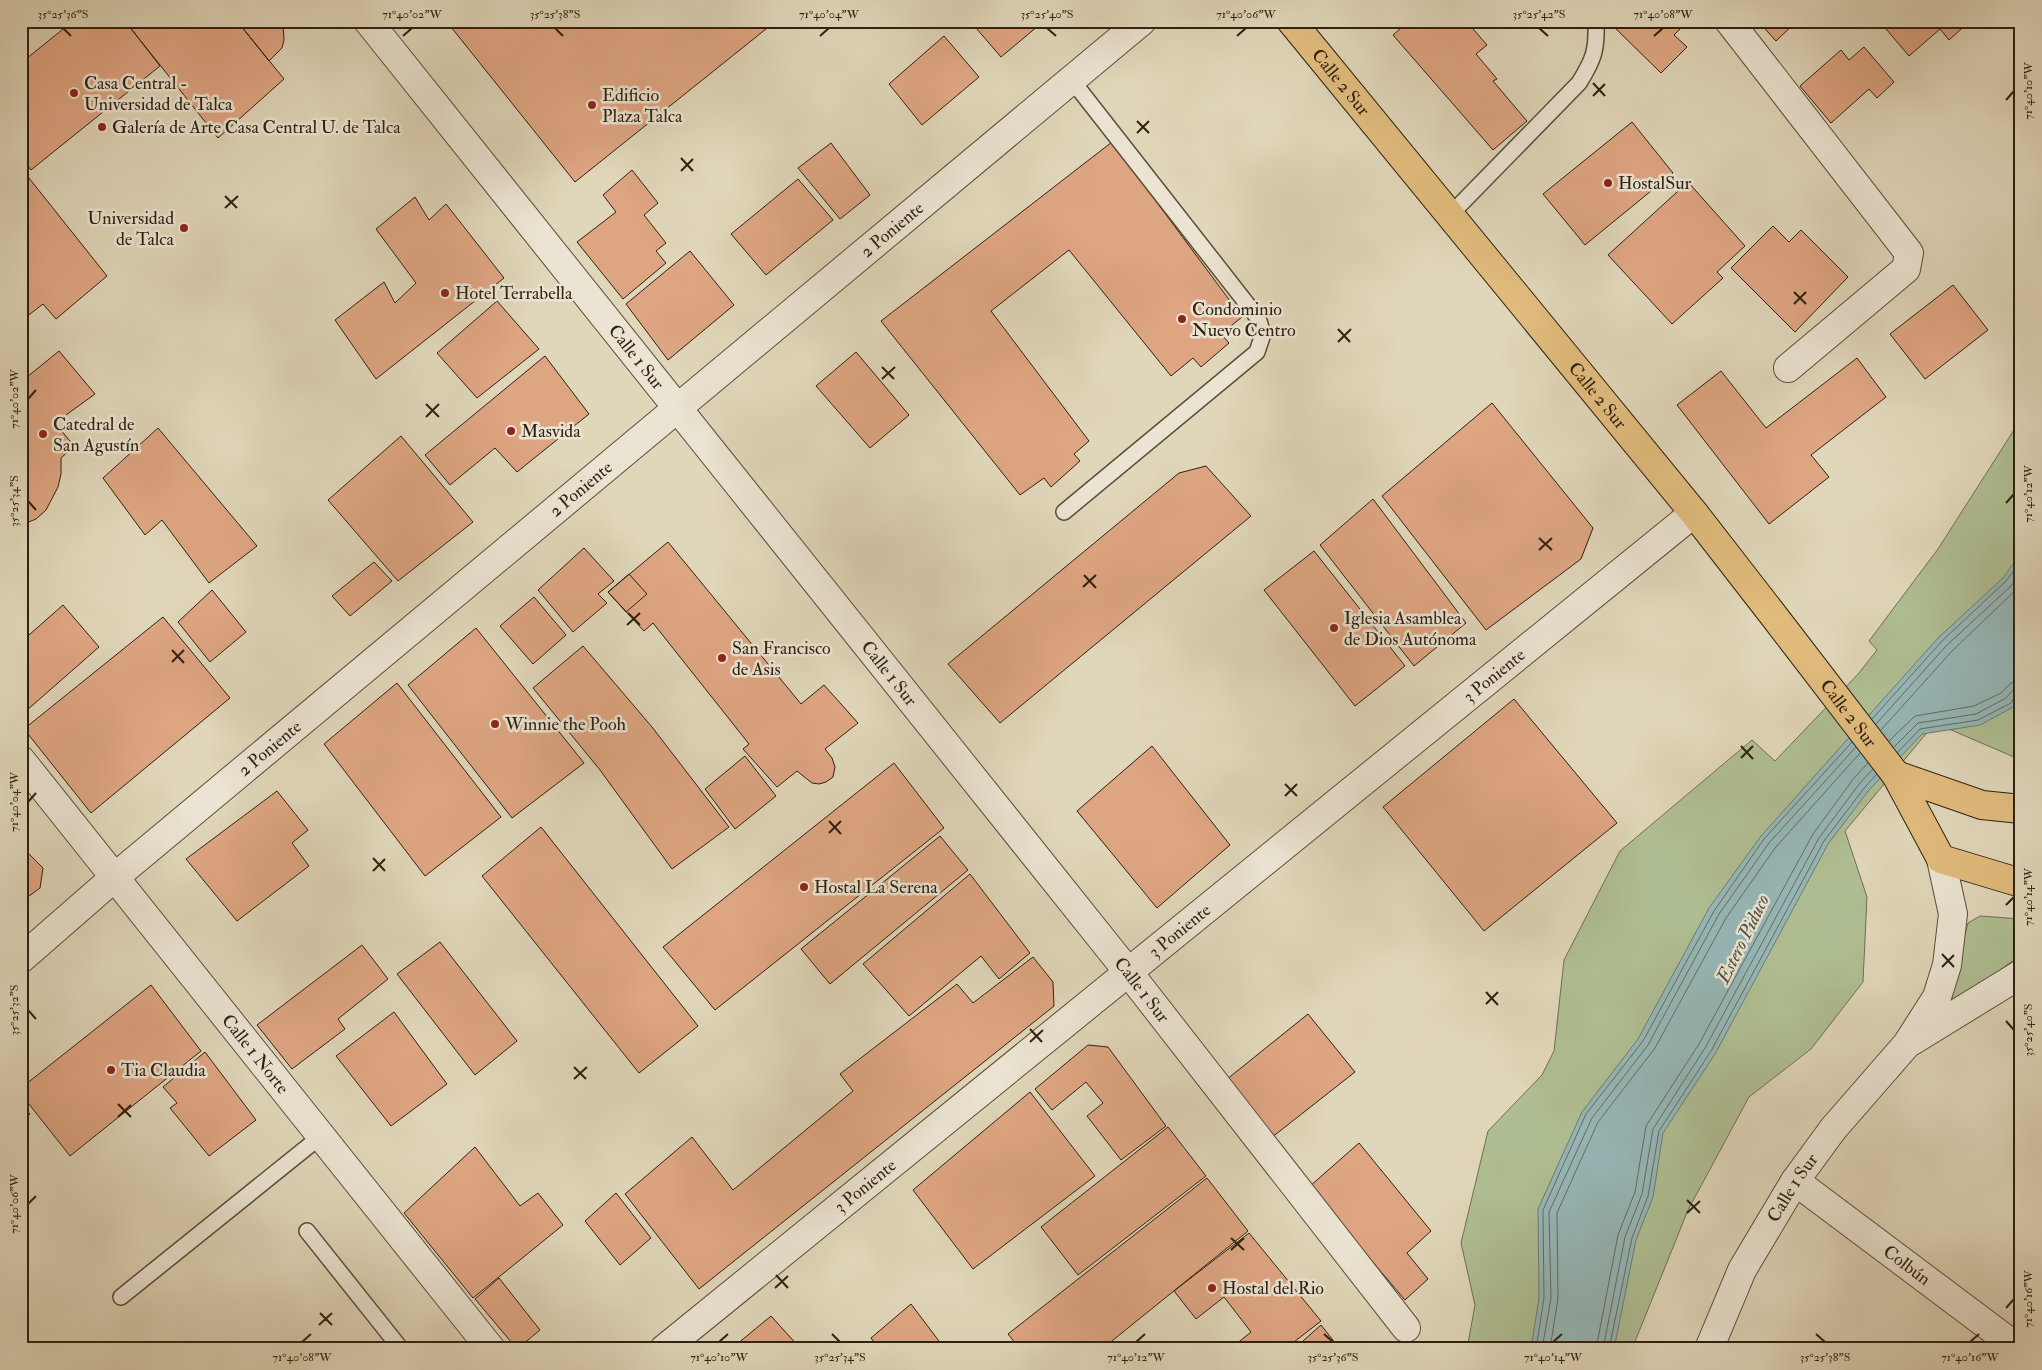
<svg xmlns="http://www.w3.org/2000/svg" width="2042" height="1370" font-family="'IM FELL Double Pica',serif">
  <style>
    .green { fill: #afbe92; stroke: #6e7052 }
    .water { fill: #96b7b7; stroke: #6c7b75 }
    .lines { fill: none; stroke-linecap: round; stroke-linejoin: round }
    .shore { stroke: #626c64; stroke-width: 1 }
    .building { fill: #dea582; stroke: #2e2111 }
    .service-casing { stroke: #5a4e3b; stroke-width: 18 }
    .minor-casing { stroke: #5a4e3b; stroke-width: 30 }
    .tertiary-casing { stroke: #5a4e3b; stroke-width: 30 }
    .primary-casing { stroke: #2e2111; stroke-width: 30 }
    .service { stroke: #ebe4d2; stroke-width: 15 }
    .minor { stroke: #ebe4d2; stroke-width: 28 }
    .tertiary { stroke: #ebe4d2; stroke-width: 28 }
    .primary { stroke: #e0bb7c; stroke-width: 28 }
    .ticks { fill: none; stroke: #2e2111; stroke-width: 2 }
    .poi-dot { fill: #8f2418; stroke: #ebe4d2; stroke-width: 2 }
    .labels { text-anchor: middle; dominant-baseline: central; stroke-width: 5; stroke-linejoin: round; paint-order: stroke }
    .street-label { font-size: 18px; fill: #2e2111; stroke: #ebe4d2 }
    .poi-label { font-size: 18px; fill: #2e2111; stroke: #ebe4d2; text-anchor: start }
    .water-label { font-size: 19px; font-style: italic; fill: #4d4e43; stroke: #ebe4d2 }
    .neatline { fill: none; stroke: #2e2111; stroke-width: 2 }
    .ticks-label { font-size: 12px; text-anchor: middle; fill: #2e2111 }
  </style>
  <rect width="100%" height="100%" fill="#e0d6b9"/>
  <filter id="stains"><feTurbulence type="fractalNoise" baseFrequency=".004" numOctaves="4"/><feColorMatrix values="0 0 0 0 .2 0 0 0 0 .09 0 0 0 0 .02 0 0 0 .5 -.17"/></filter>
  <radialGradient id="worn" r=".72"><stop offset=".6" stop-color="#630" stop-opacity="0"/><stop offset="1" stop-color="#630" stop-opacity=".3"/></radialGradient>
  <path class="green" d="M2021 419V760L1935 723 1845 831 1867 897 1863 982 1811 1049 1749 1097 1688 1210 1632 1349H1467L1475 1305 1461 1243 1488 1131 1542 1075 1554 1051 1564 960 1620 851 1752 740 1775 761 1859 673 1877 650 1869 641 1938 549Z
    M1980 916 2021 919V955L1996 973 1963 1001 1951 1004 1950 994 1968 923Z"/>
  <path class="water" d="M2021 553V695L2015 706 1980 725 1922 734 1869 790 1828 844 1715 1054 1663 1133 1653 1197 1636 1240 1614 1349H1531L1539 1298 1538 1209 1582 1112 1638 1039 1709 908 1761 836 1938 638 2003 578Z"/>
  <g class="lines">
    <path class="shore" d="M1872 719 1942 641 2006 581 2021 561
      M1876 724 1946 646 2011 586 2021 572
      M1881 730 1952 651 2021 585
      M1889 741 1915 716 1974 706 2001 693 2011 683 2021 681
      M1894 747 1918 723 1976 714 2006 698 2013 690 2021 688
      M1898 752 1920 729 1978 720 2011 703 2015 696 2021 694
      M1536 1349 1544 1298 1543 1210 1586 1114 1643 1041 1714 911 1764 839 1852 742
      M1542 1349 1551 1298 1549 1212 1592 1118 1648 1045 1719 914 1769 843 1856 747
      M1550 1349 1558 1298 1557 1213 1598 1122 1655 1048 1726 918 1775 848 1860 753
      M1596 1349 1618 1235 1635 1192 1646 1126 1699 1044 1813 834 1854 778 1868 763
      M1603 1349 1625 1237 1642 1194 1653 1129 1705 1048 1819 838 1860 783 1873 769
      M1609 1349 1632 1238 1648 1196 1659 1131 1711 1051 1824 841 1865 787 1877 774"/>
  </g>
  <path class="building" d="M73 21H125L160 66 31 170 21 157V63Z
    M125 21H237L284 79 218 138Z
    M237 21H287L283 24 284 40 282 48 269 61Z
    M459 21H776L575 182 451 27Z
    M970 21H1044L1001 57Z
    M1409 21H1452L1459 29 1467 22 1487 45 1476 54 1497 79 1493 81 1527 121 1493 150 1393 35Z
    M1688 21 1674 35 1687 47 1661 73 1609 22Z
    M1758 21H1797L1776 41Z
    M1882 21H1970L1949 40 1940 29 1909 56 1881 23Z
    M944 36 979 77 922 125 889 84Z
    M1864 47 1894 82 1877 98 1869 89 1831 123 1800 86 1841 50 1849 60Z
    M1632 122 1673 173 1585 245 1543 194Z
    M1112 142 1242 317 1221 334 1229 343 1201 367 1193 358 1171 376 1069 250 991 311 1089 441 1074 454 1080 461 1051 487 1044 478 1020 495 881 321Z
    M831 143 870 195 840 219 798 168Z
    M21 168 107 276 56 319 43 304 21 321Z
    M632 170 658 203 644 215 666 243 656 251 666 263 623 299 577 242 616 212 603 195Z
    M798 179 833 220 766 275 731 234Z
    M1688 182 1745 246 1717 272 1723 278 1672 324 1608 255Z
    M415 197 429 220 446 204 504 278 376 379 335 320 384 282 395 303 416 283 376 229Z
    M1773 226 1789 242 1801 230 1848 277 1795 332 1731 268Z
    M690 251 734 305 668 360 626 304Z
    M1953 285 1988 330 1925 379 1890 334Z
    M497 301 539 349 477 398 437 353Z
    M59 351 95 394 55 423 74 446 61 458V474L58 487 46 510 36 519 21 525V369L27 377Z
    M856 352 909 415 870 448 816 386Z
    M545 356 589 414 517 472 495 448 450 485 425 455Z
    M1857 358 1886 397 1811 455 1829 477 1769 524 1677 405 1721 371 1766 428Z
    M1492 403 1593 528 1581 559 1486 630 1382 496Z
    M158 428 257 546 209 583 162 520 145 535 103 478Z
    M401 436 473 522 398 581 328 500Z
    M1206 466 1251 516 1000 723 948 664 1179 473Z
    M1373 499 1466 623 1414 666 1320 545Z
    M668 542 801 704 824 685 858 723 825 749 832 758 835 767 833 777 826 782 819 784 812 783 797 771 777 787 743 749 749 744 653 623 644 631 608 592Z
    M584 548 614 581 598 594 607 603 573 632 538 590Z
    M1314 551 1405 666 1355 706 1264 590Z
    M374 562 392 581 350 616 332 596Z
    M629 574 647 594 626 612 608 592Z
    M212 590 246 632 210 662 178 622Z
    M534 597 566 635 533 664 500 626Z
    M63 605 99 647 26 711 21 705V642Z
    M163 617 230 698 91 813 24 729Z
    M476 628 584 763 512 818 408 685Z
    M583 646 652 727 729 827 672 869 600 770 533 688Z
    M397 683 501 817 425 876 324 744Z
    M1514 699 1617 823 1484 931 1383 807Z
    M1152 746 1230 845 1157 908 1077 811Z
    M745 756 776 796 735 829 705 789Z
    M894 763 944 828 715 1010 663 947Z
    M277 791 308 830 292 843 309 866 237 921 186 859Z
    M541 827 698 1026 639 1073 482 876Z
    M940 836 968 870 830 984 801 949Z
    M21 846 43 868 40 888 21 902Z
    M970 874 1030 953 999 979 981 956 909 1016 863 964Z
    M440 942 517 1041 475 1075 397 974Z
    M362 945 388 979 338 1019 345 1029 292 1069 257 1025Z
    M1033 957 1053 982 1054 1006 699 1289 625 1194 692 1137 733 1190 853 1091 840 1074 957 984 973 1003Z
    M151 985 201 1051 70 1156 21 1094V1088Z
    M394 1012 447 1084 391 1126 336 1056Z
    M1308 1014 1355 1072 1271 1138 1226 1080Z
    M1088 1045 1108 1047 1166 1126 1121 1160 1087 1116 1103 1103 1086 1082 1052 1110 1035 1089Z
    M205 1052 256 1120 209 1156 170 1108 177 1103 163 1087Z
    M1030 1092 1095 1176 973 1269 913 1190Z
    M21 1104 30 1114 21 1121Z
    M1168 1127 1206 1176 1078 1275 1041 1227Z
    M1359 1143 1431 1231 1407 1253 1428 1279 1405 1300 1309 1187Z
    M475 1147 520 1206 538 1193 563 1225 473 1298 404 1213Z
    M1207 1178 1248 1231 1102 1349H1020L1008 1334Z
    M616 1193 651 1238 620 1265 585 1221Z
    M1249 1233 1321 1321 1285 1349H1230L1251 1332 1224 1297 1196 1319 1174 1291Z
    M499 1278 540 1330 517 1349 475 1299Z
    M911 1304 945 1349H879L871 1338Z
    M771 1316 800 1348 731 1349Z
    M1321 1325 1340 1349H1294Z"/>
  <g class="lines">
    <g class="service-casing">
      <path id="service" d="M1450 215 1579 83C1594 59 1597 50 1596 21
        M1064 512 1257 352 1263 334 1258 318 1071 79
        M307 1231 401 1349
        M121 1297 321 1136"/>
    </g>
    <g class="minor-casing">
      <g id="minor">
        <path id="s1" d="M368 21 1129 973 1406 1328"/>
        <path d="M1729 21 1909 253 1906 269 1788 368"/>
        <path id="s2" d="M21 760 491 1349"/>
        <path id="s3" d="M21 959 115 877 1142 21"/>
        <path id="s4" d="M1795 1181 2019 1349"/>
        <path id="s5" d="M664 1349 1694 513"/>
      </g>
    </g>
    <g class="tertiary-casing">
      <g id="tertiary">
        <path d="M1912 1041 2021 974"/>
        <path id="s6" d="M1709 1349 1742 1270 1795 1181 1833 1129 1907 1044 1937 997 1947 965 1953 914 1941 859"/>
      </g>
    </g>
    <g class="primary-casing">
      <g id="primary">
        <path id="s7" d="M1291 21 1694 513 1777 620 1896 775 1941 859 2021 883"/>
        <path d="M1896 775 1982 805 2021 809"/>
      </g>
    </g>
    <use href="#service" class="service"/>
    <use href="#minor" class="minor"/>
    <use href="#tertiary" class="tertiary"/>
    <use href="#primary" class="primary"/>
  </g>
  <path class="ticks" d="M63 28 71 36M555 28 563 36M1047 28 1056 36M1539 28 1548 36M403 36 412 28M820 36 829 28M1237 36 1246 28M1654 36 1663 28M1593 83 1605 96M1593 96 1605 84M2006 100 2014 91M1137 121 1149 133M1137 133 1149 121M681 158 693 171M681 171 693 159M225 196 237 208M225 208 238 196M1794 292 1806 304M1794 304 1806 292M1338 329 1350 342M1338 342 1351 329M882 367 894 379M882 379 895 367M28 399 36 390M426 404 439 417M426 417 439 404M28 501 36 510M2006 503 2014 494M1539 538 1552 550M1539 550 1552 538M1084 575 1096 588M1083 587 1096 575M628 613 640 625M627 625 640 613M172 650 184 663M172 662 184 650M1741 746 1753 759M1741 758 1753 746M1285 784 1297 796M1285 796 1297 784M28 802 36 793M829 821 841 834M829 833 841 821M373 858 385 871M373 871 385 859M2006 905 2014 897M1942 954 1954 967M1942 967 1954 955M1486 992 1498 1005M1486 1004 1498 992M28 1010 36 1019M2006 1021 2014 1030M1030 1029 1042 1042M1030 1042 1043 1030M574 1067 586 1079M574 1079 587 1067M118 1104 131 1117M118 1117 131 1105M1687 1200 1700 1213M28 1204 36 1196M1687 1213 1700 1201M1231 1238 1244 1250M1231 1250 1244 1238M776 1275 788 1288M775 1288 788 1276M2006 1308 2014 1299M320 1313 332 1325M319 1325 332 1313M832 1334 840 1342M1324 1334 1333 1342M1816 1334 1825 1342M302 1342 311 1334M719 1342 728 1334M1136 1342 1145 1334M1553 1342 1562 1334M1970 1342 1979 1334"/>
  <g class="poi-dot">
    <circle cx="74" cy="93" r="5"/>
    <circle cx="592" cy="105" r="5"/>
    <circle cx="102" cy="127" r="5"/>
    <circle cx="1608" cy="183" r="5"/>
    <circle cx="184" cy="228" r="5"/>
    <circle cx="445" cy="293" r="5"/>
    <circle cx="1182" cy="319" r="5"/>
    <circle cx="511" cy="431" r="5"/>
    <circle cx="43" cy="434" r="5"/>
    <circle cx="1334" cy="628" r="5"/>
    <circle cx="722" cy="658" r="5"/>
    <circle cx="495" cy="724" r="5"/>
    <circle cx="804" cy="887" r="5"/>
    <circle cx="111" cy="1070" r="5"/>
    <circle cx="1212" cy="1288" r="5"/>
  </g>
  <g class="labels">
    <g class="street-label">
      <text stroke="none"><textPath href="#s7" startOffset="79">Calle 2 Sur</textPath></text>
      <text stroke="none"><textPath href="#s3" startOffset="1136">2 Poniente</textPath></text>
      <text stroke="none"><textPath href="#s1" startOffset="430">Calle 1 Sur</textPath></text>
      <text stroke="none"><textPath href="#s7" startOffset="484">Calle 2 Sur</textPath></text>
      <text stroke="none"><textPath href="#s3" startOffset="731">2 Poniente</textPath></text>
      <text stroke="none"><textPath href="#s1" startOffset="835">Calle 1 Sur</textPath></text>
      <text stroke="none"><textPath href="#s5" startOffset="1069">3 Poniente</textPath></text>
      <text stroke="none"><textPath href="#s7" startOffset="889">Calle 2 Sur</textPath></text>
      <text stroke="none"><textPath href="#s3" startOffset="326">2 Poniente</textPath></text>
      <text stroke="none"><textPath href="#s5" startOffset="664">3 Poniente</textPath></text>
      <text stroke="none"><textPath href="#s1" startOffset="1240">Calle 1 Sur</textPath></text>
      <text stroke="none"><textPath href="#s2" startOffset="376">Calle 1 Norte</textPath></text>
      <text stroke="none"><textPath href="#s5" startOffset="259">3 Poniente</textPath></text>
      <text stroke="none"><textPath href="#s6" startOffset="182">Calle 1 Sur</textPath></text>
      <text stroke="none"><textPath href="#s4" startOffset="140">Colbún</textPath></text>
    </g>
    <g class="poi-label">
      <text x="84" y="83">Casa Central -<tspan x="84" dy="21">Universidad de Talca</tspan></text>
      <text x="602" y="95">Edificio<tspan x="602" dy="21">Plaza Talca</tspan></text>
      <text x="112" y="127">Galería de Arte Casa Central U. de Talca</text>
      <text x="1618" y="183">HostalSur</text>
      <text x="174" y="218" text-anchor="end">Universidad<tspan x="174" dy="21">de Talca</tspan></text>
      <text x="455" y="293">Hotel Terrabella</text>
      <text x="1192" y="309">Condominio<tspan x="1192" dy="21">Nuevo Centro</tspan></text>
      <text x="53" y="424">Catedral de<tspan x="53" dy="21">San Agustín</tspan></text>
      <text x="521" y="431">Masvida</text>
      <text x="1344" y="618">Iglesia Asamblea<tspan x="1344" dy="21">de Dios Autónoma</tspan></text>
      <text x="732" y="648">San Francisco<tspan x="732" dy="21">de Asis</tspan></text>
      <text x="505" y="724">Winnie the Pooh</text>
      <text x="814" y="887">Hostal La Serena</text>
      <text x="121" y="1070">Tia Claudia</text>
      <text x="1222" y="1288">Hostal del Rio</text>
    </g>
    <g class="water-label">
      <text transform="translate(1743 939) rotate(-64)">Estero Piduco</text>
    </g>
  </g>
  <rect width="2042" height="1370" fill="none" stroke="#e0d6b9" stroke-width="55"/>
  <rect x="28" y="28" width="1986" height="1314" class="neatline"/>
  <g class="ticks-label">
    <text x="63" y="18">35°25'36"S</text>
    <text x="412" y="18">71°40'02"W</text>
    <text x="555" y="18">35°25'38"S</text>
    <text x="829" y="18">71°40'04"W</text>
    <text x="1047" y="18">35°25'40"S</text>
    <text x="1246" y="18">71°40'06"W</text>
    <text x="1539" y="18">35°25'42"S</text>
    <text x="1663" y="18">71°40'08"W</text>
    <text transform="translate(2028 91) rotate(-90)" y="4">71°40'10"W</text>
    <text transform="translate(14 399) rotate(-90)" y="4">71°40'02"W</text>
    <text transform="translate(2028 494) rotate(-90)" y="4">71°40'12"W</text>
    <text transform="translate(14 501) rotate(-90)" y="4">35°25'34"S</text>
    <text transform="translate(14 802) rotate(-90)" y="4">71°40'04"W</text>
    <text transform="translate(2028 897) rotate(-90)" y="4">71°40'14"W</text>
    <text transform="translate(14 1010) rotate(-90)" y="4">35°25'32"S</text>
    <text transform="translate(2028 1030) rotate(-90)" y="4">35°25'40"S</text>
    <text transform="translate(14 1204) rotate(-90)" y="4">71°40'06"W</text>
    <text transform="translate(2028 1299) rotate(-90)" y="4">71°40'16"W</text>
    <text x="302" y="1361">71°40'08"W</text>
    <text x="719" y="1361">71°40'10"W</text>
    <text x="840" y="1361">35°25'34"S</text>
    <text x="1136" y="1361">71°40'12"W</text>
    <text x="1333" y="1361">35°25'36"S</text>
    <text x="1553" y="1361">71°40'14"W</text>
    <text x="1825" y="1361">35°25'38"S</text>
    <text x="1970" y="1361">71°40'16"W</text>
  </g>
  <rect width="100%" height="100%" filter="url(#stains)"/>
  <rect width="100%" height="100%" fill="url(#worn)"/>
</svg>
